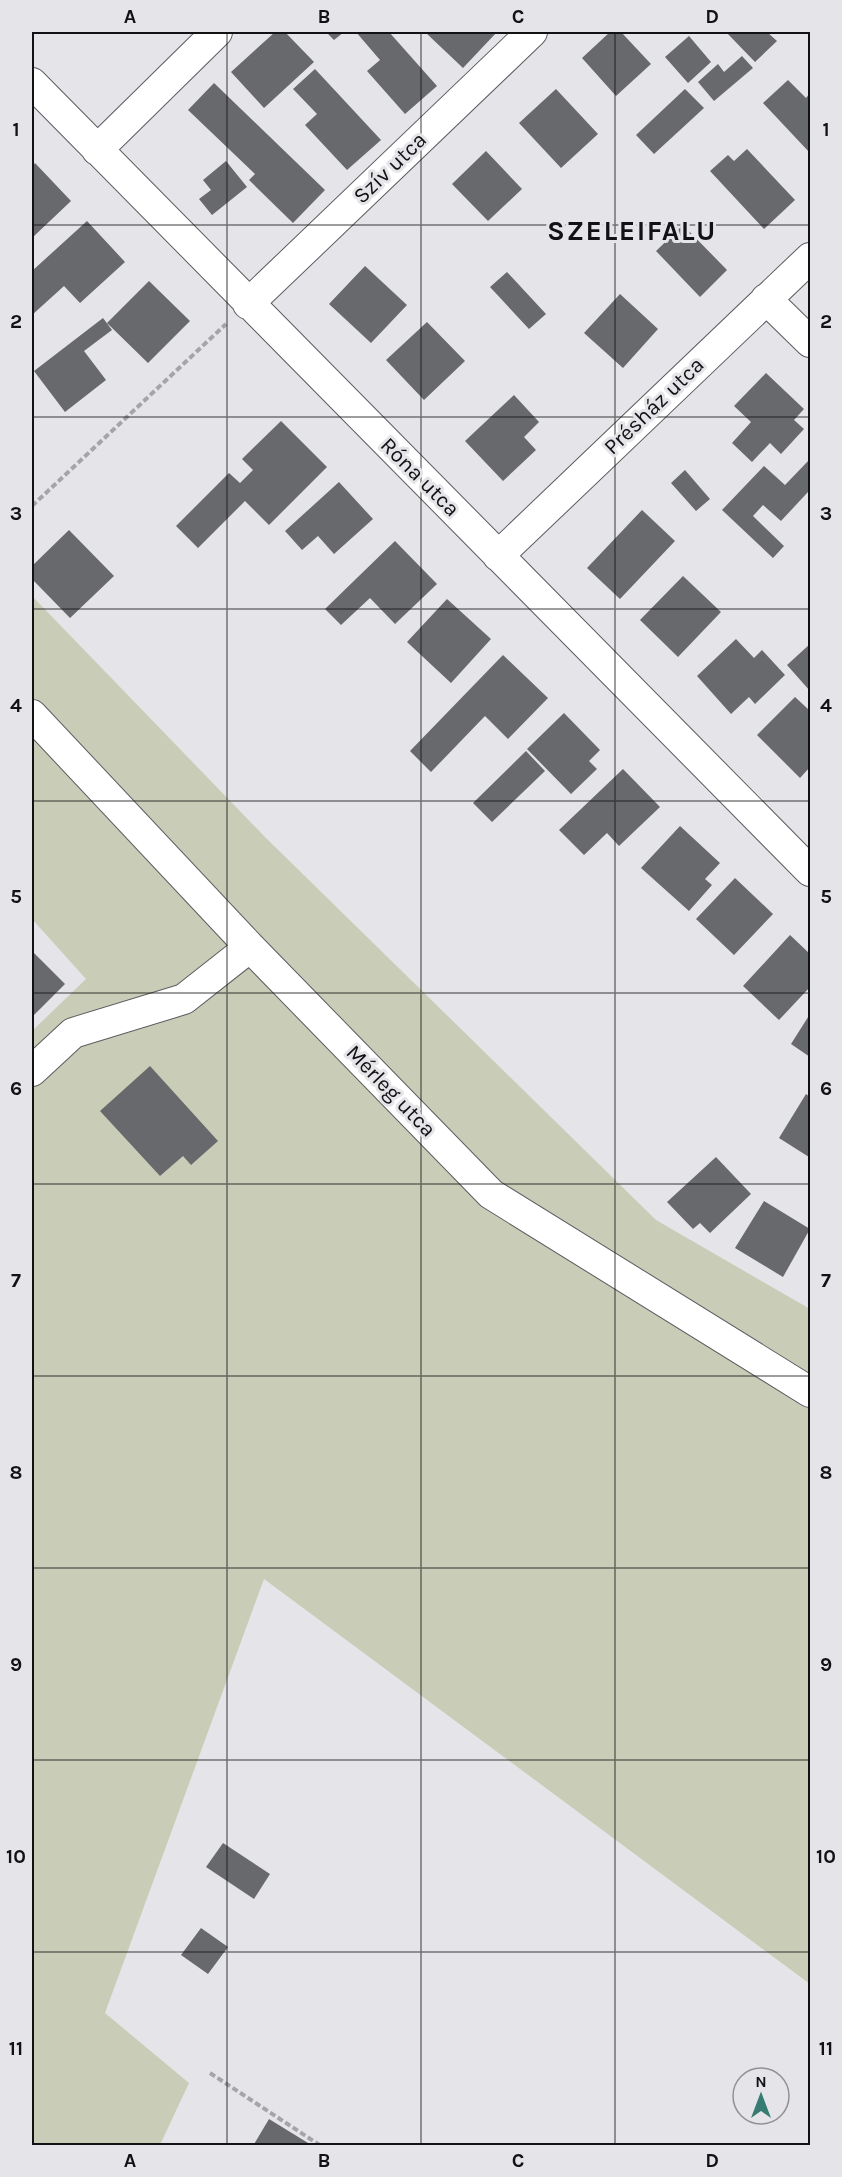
<svg xmlns="http://www.w3.org/2000/svg" width="842" height="2177" font-family="Karla,sans-serif">
  <style>
    .green { fill: #c9cdb7 }
    .building { fill: #68696c }
    .lines { fill: none; stroke-linecap: round; stroke-linejoin: round }
    .minor-casing { stroke: #5c5c60; stroke-width: 32 }
    .path { stroke: #a5a5a8; stroke-width: 4; stroke-dasharray: 6 3; stroke-linecap: butt }
    .minor { stroke: #fff; stroke-width: 30 }
    .grid { fill: none; stroke: #121214; stroke-width: 1.5; stroke-opacity: 0.55 }
    .labels { text-anchor: middle; dominant-baseline: central; stroke-width: 6; stroke-linejoin: round; paint-order: stroke }
    .street-label { font-size: 22px; fill: #121214; stroke: #e5e5e9 }
    .district-label { font-size: 28px; font-weight: bold; letter-spacing: 1.5px; fill: #121214; stroke: #e5e5e9 }
    .neatline { fill: none; stroke: #121214; stroke-width: 2 }
    .grid-label { font-size: 20px; text-anchor: middle; font-weight: bold; fill: #121214 }
  </style>
  <rect width="100%" height="100%" fill="#e5e5e9"/>
  <path class="green" d="M32 596 266 838 656 1220 810 1309V1984L264 1579 105 2013 189 2083 160 2145H32V1031L86 979 32 919Z"/>
  <path class="building" d="M275 32H285L314 62 264 108 231 72Z
    M326 32H344L334 40Z
    M356 32H389L437 86 405 114 367 71 380 60Z
    M425 32H497L463 68Z
    M610 32H621L651 64 616 96 582 58Z
    M726 32H767L777 41 755 62Z
    M689 36 711 62 688 83 665 57Z
    M742 56 753 68 714 101 698 82 718 64 724 72Z
    M315 69 381 140 347 170 305 125 317 114 293 89Z
    M788 80 806 98 810 93V153L763 103Z
    M214 83 325 190 293 223 249 180 255 174 188 110Z
    M556 89 598 134 561 168 519 123Z
    M685 89 704 108 654 154 636 135Z
    M747 149 795 200 764 229 710 171 728 155 734 161Z
    M486 151 522 189 488 221 452 184Z
    M226 161 247 187 212 215 199 199 211 190 203 180Z
    M35 163 71 201 32 238V167Z
    M87 221 125 262 80 303 64 286 32 315V271Z
    M683 225 727 270 700 297 656 251Z
    M365 266 407 305 371 343 329 304Z
    M507 272 546 314 529 329 490 287Z
    M149 281 190 321 148 363 107 323Z
    M620 294 658 329 623 368 584 333Z
    M103 318 112 330 84 351 106 380 65 412 34 371Z
    M427 322 465 361 424 400 386 360Z
    M766 373 804 409 794 420 804 429 781 454 770 443 752 462 732 443 751 422 734 406Z
    M514 395 539 422 524 437 536 450 503 481 465 441Z
    M281 421 327 467 269 525 245 501 198 548 176 526 229 473 240 483 253 470 242 459Z
    M810 459V495L808 492 781 521 763 505 753 516 784 546 773 558 722 510 764 466 785 485Z
    M685 470 710 499 696 511 671 483Z
    M339 482 373 519 334 554 318 536 302 550 285 531Z
    M642 510 675 541 620 599 587 568Z
    M69 530 114 576 70 618 32 579V566Z
    M395 541 437 584 395 624 370 598 341 625 325 609Z
    M683 576 721 612 678 657 640 620Z
    M447 599 491 639 451 683 407 642Z
    M736 639 754 658 762 650 785 675 755 704 749 697 731 714 697 676Z
    M810 644V691L787 665Z
    M503 655 548 698 508 739 485 716 431 772 410 751Z
    M795 697 808 709 810 706V767L800 778 757 735Z
    M564 713 600 750 589 761 597 769 571 794 527 749Z
    M526 751 545 771 492 822 473 803Z
    M623 769 660 807 619 846 607 833 584 855 559 830Z
    M680 826 720 863 705 879 712 885 689 911 641 868Z
    M735 878 773 914 734 955 696 919Z
    M790 935 810 954V987L779 1020 743 986Z
    M32 951 65 984 32 1017Z
    M810 1014V1057L791 1044Z
    M150 1066 218 1141 191 1165 183 1156 160 1176 100 1111Z
    M806 1094 810 1097 809 1157 779 1138Z
    M716 1157 751 1194 710 1233 700 1223 693 1229 667 1202Z
    M764 1201 810 1229 783 1277 735 1248Z
    M223 1843 270 1874 254 1899 206 1867Z
    M201 1928 228 1947 208 1974 181 1955Z
    M269 2119 313 2146H253Z"/>
  <g class="lines">
    <g class="minor-casing">
      <path id="minor" d="M32 83 810 871
        M97 150 217 32
        M766 299 810 342
        M248 304 532 32
        M498 556 810 258
        M32 715 250 947 491 1194 810 1392
        M32 1071 73 1033 184 999 250 947"/>
    </g>
    <path class="path" d="M32 506 226 324
      M210 2073 321 2146"/>
    <use href="#minor" class="minor"/>
  </g>
  <path class="grid" d="M227 32V2146M421 32V2146M615 32V2146M32 225H810M32 417H810M32 609H810M32 801H810M32 993H810M32 1184H810M32 1376H810M32 1568H810M32 1760H810M32 1952H810"/>
  <g class="labels">
    <g class="street-label">
      <text transform="translate(390 168) rotate(-44)">Szív utca</text>
      <text transform="translate(654 406) rotate(-44)">Présház utca</text>
      <text transform="translate(420 477) rotate(45)">Róna utca</text>
      <text transform="translate(391 1091) rotate(46)">Mérleg utca</text>
    </g>
    <g class="district-label">
      <text x="632" y="230">SZELEIFALU</text>
    </g>
  </g>
  <rect width="842" height="2177" fill="none" stroke="#e5e5e9" stroke-width="66"/>
  <g transform="translate(761 2096)"><circle r="28" fill="#e5e5e9" stroke="#919194" stroke-width="1.5"/>
  <path d="M0-4.5L10 22L0 15L-10 22Z" fill="#377c72"/>
  <text y="-9" font-size="16" font-weight="bold" text-anchor="middle" fill="#121214">N</text>
  </g>
  <rect x="33" y="33" width="776" height="2111" class="neatline"/>
  <g class="grid-label">
    <text x="130" y="23">A</text>
    <text x="324" y="23">B</text>
    <text x="518" y="23">C</text>
    <text x="712" y="23">D</text>
    <text x="16" y="136">1</text>
    <text x="826" y="136">1</text>
    <text x="16" y="328">2</text>
    <text x="826" y="328">2</text>
    <text x="16" y="520">3</text>
    <text x="826" y="520">3</text>
    <text x="16" y="712">4</text>
    <text x="826" y="712">4</text>
    <text x="16" y="903">5</text>
    <text x="826" y="903">5</text>
    <text x="16" y="1095">6</text>
    <text x="826" y="1095">6</text>
    <text x="16" y="1287">7</text>
    <text x="826" y="1287">7</text>
    <text x="16" y="1479">8</text>
    <text x="826" y="1479">8</text>
    <text x="16" y="1671">9</text>
    <text x="826" y="1671">9</text>
    <text x="16" y="1863">10</text>
    <text x="826" y="1863">10</text>
    <text x="16" y="2055">11</text>
    <text x="826" y="2055">11</text>
    <text x="130" y="2167">A</text>
    <text x="324" y="2167">B</text>
    <text x="518" y="2167">C</text>
    <text x="712" y="2167">D</text>
  </g>
</svg>
